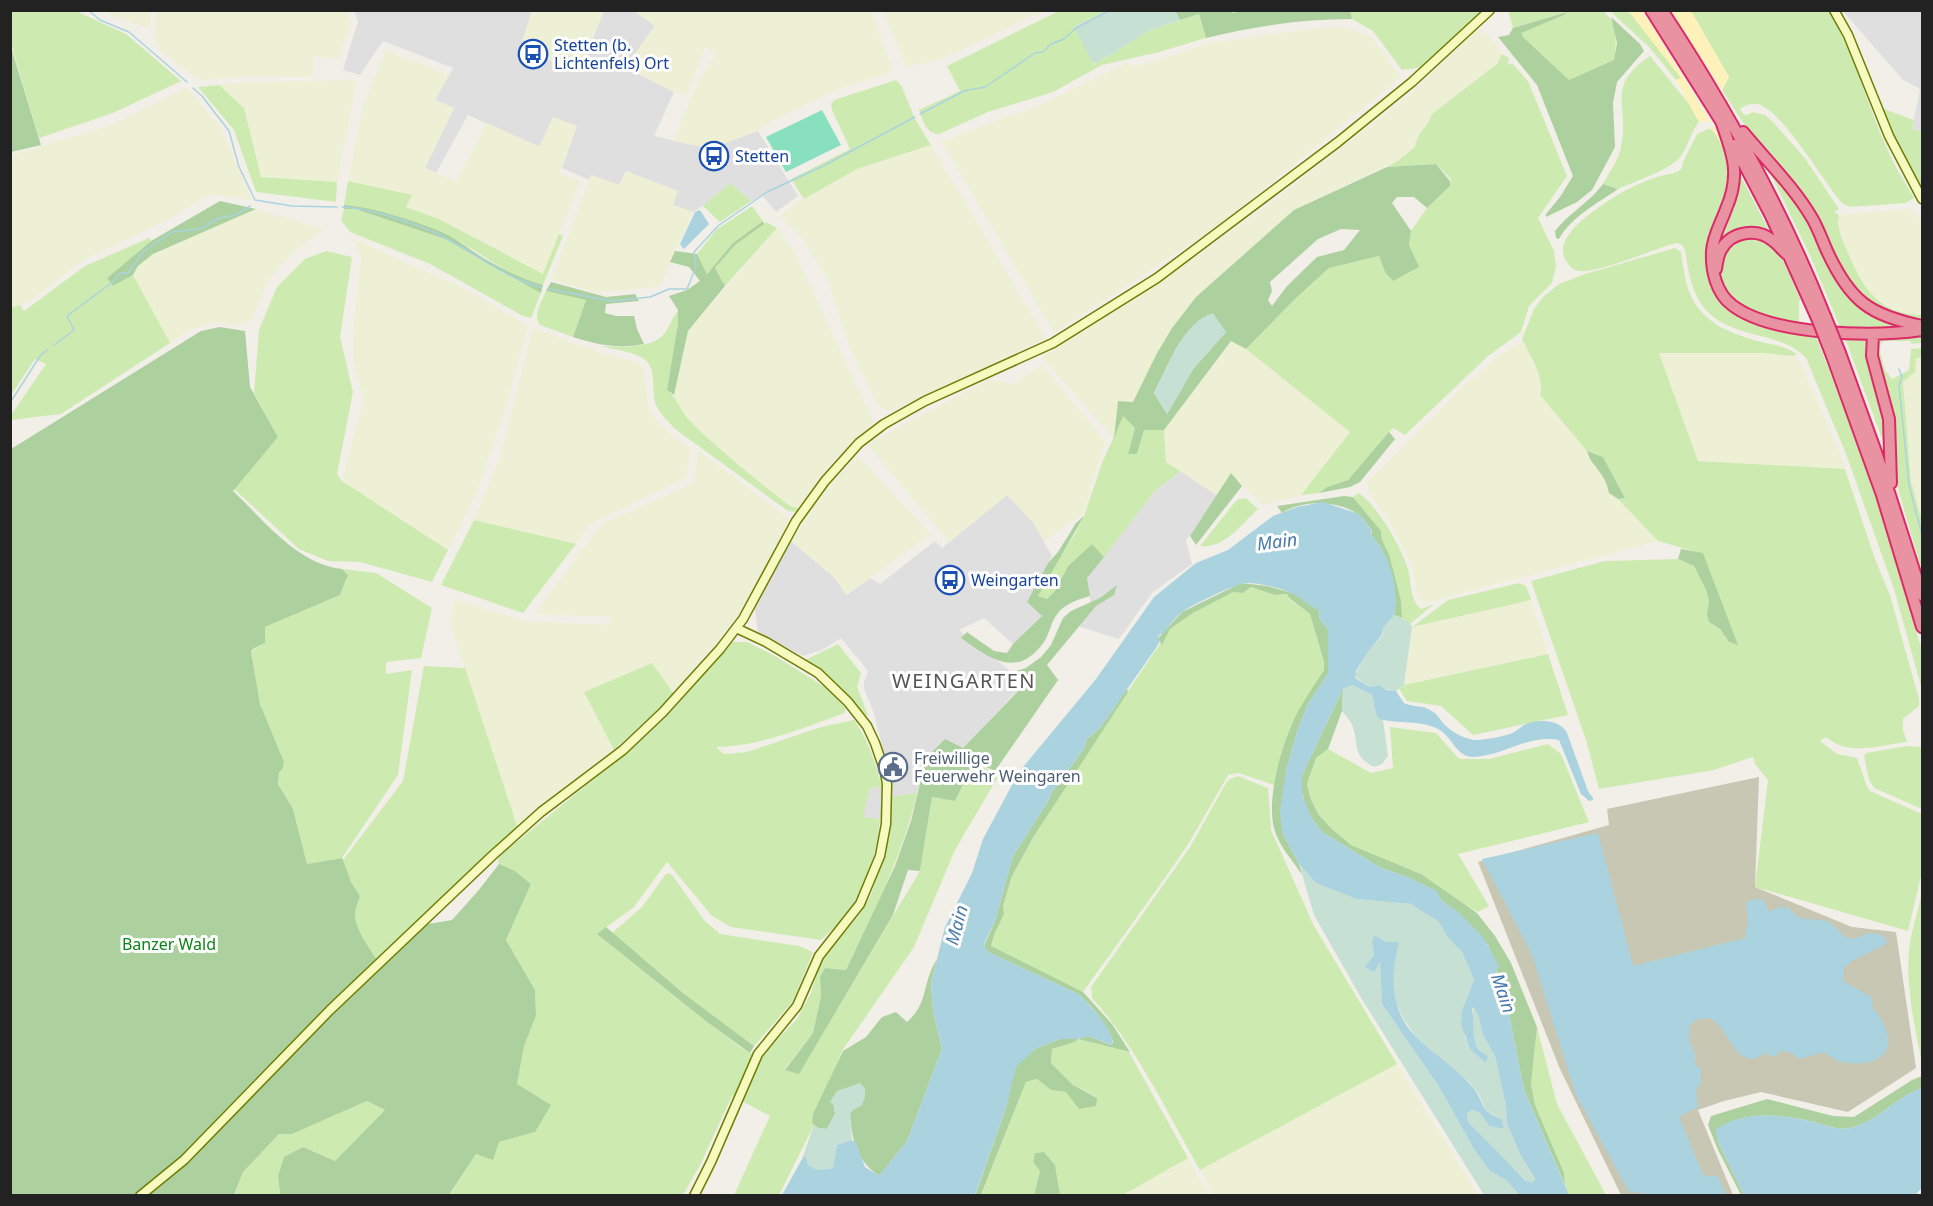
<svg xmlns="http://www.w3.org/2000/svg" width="1933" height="1206" font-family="'Noto Sans',sans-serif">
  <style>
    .residential { fill: #e0dfdf }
    .construction { fill: #c7c7b4 }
    .farmland { fill: #eef0d5 }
    .grass { fill: #cdebb0 }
    .forest { fill: #add19e; fill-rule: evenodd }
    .wetland { fill: #c6e0d4 }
    .sand { fill: #fff1ba }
    .pitch { fill: #88e0be }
    .water { fill: #aad3df }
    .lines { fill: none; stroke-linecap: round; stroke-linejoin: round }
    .stream { stroke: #aad3df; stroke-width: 1.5 }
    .secondary-casing { stroke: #707d05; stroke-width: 11 }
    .highway-casing { stroke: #dc2a67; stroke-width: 14 }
    .secondary { stroke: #f7fabf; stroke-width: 8 }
    .highway { stroke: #e892a2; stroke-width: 10 }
    .highway-bridge-casing { stroke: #dc2a67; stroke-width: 14; stroke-linecap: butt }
    .highway-bridge { stroke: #e892a2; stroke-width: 10 }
    .labels { text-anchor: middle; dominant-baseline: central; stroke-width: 6; stroke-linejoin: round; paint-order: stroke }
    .transit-label { font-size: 16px; fill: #164399; stroke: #fff; text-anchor: start }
    .service-label { font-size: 16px; fill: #4e5e75; stroke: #fff; text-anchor: start }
    .park-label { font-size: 16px; fill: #0c8416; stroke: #fff }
    .water-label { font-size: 18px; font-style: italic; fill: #4a7aab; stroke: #fff }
    .quarter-label { font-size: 20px; letter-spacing: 1.5px; fill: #555; stroke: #fff }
  </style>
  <rect width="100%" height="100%" fill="#f2efe9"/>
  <path class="residential" d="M354 11H532L523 39 546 58 561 67 566 55 584 60 604 11H634L655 26 625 67 674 92 654 136 688 144 713 147 758 131 798 196 776 212 762 195 751 201 730 183 703 206 693 212 673 205 677 191 626 171 619 185 591 175 589 180 562 168 577 126 540 147 468 115 436 173 425 168 454 108 435 100 453 68 383 41 360 75 343 70 358 21Z
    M1843 11H1922V131L1912 129 1920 89 1903 80Z
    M1180 471 1218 496 1186 541 1192 564 1152 593 1119 639 1078 626 1091 606 1087 578 1154 492Z
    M1007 495 1033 522 1052 556 1027 602 1042 616 1013 644 984 618 959 630 1025 683 963 748 944 740 926 758 917 793 890 798 889 819 862 818 870 787 890 788 885 758 874 713 864 689V681L868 671 841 638 822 650 803 656 758 633 755 609 791 541 835 578 847 595 870 578 880 584 935 541 942 548Z"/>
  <path class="construction" d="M1759 777 1755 887 1852 927 1896 932 1916 1068 1848 1112 1761 1092 1724 1101 1698 1110 1733 1195H1621L1560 1069 1478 862 1609 825 1607 809Z"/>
  <path class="farmland" d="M103 11H151L150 28 114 17Z
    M157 11H347L351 23 338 59 313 56V77L247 76 203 80 193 76 160 50 155 35Z
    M532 11H604L584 61 566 55 561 67 546 58 523 39Z
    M871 11 893 72 843 87 773 120 758 131 713 147 688 144 673 141 699 80 716 54 705 47 687 94 674 92 625 67 655 26 634 11Z
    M883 11H1044L939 60 907 67Z
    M1320 28H1345L1371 36 1401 77 1218 226 1054 333 942 142 1000 119 1039 106 1128 62 1130 67 1149 63 1210 43Z
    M1476 30 1483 31 1496 43 1502 54 1497 64 1432 114 1429 124 1417 135 1415 147 1399 160 1294 210 1156 355 1133 402H1118L1114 438 1041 357 1127 304 1269 204 1409 95Z
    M386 51 449 75 435 100 454 108 425 168 456 182 487 123 539 147 553 117 577 126 559 173 580 182 544 274 439 219 406 207 411 195 348 181 363 105Z
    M357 80 337 182 261 177 244 108 219 85 249 82Z
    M187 88 221 128 252 200 211 194 168 219 80 262 29 302 11 308V155L109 126Z
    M931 145 1046 339 890 412 877 405 850 348 827 278 801 237 780 215 802 200 857 169Z
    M626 171 678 191 673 205 693 212 660 286 622 291 593 292 552 279 591 175 619 185Z
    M256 209 324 229 292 253 269 279 251 320 239 325 217 322 191 329 170 343 133 275 138 266 153 254Z
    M1911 209 1922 221V315H1912L1895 311 1867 290 1857 275 1837 222 1839 215Z
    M777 228 795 253 874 423 830 465 799 508 792 507 786 503 722 451 686 417 677 406 674 395 688 331Z
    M353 239 465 289 528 326 505 410 477 491 448 550 342 481 364 398 353 361V332L361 257Z
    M533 328 610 356 633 361 643 367 649 408 658 422 679 441 691 448 686 478 590 524 576 544 474 520 499 460Z
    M1232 341 1246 349 1350 432 1301 495 1263 505 1231 474 1218 496 1166 462 1164 430Z
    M1524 341 1539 378 1542 388 1540 395 1587 451 1589 458 1606 480 1609 493 1618 499 1658 541 1425 603 1421 602 1417 595 1412 565 1388 519 1369 493 1367 482 1464 386 1498 356Z
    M1659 353H1764L1793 356 1800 362 1838 449 1845 469 1698 461Z
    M1922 357V521L1911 482 1903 381 1915 372 1916 359Z
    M1042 365 1105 441 1083 514 1044 541 1033 522 1007 495 949 542 867 444 990 379 1013 384Z
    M698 450 790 520 743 610 674 694 652 663 584 692 614 750 517 826 450 624 455 600 525 621 609 625 612 617 535 614 602 524 694 483Z
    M858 456 931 534 846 595 835 578 791 541 824 490Z
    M1531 600 1548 654 1404 685 1412 627Z
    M1397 1064 1478 1195H1213L1200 1170Z
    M1188 1158 1208 1195H1123L1176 1165Z"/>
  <path class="grass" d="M1508 10 1603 11C1618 22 1617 43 1614 60L1569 80 1523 37 1520 33 1564 15 1566 12 1513 28Z
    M10 11H76L126 34 181 81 113 113 39 138 11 44Z
    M1059 11H1106L1074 27 1095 66V63L1117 51 1148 31 1199 14 1206 38 1159 52 1102 65 1053 92 988 112 939 134C926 134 923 121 919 110L960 91 947 66Z
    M1350 11H1483L1424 67 1402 70 1373 31 1352 19Z
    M1610 11H1625L1631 14 1681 78 1676 80 1649 47Z
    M1691 11H1828C1855 53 1866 103 1887 148 1894 166 1905 182 1914 198L1906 203 1850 207 1843 204C1824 184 1782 109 1757 104 1751 102 1745 106 1740 109L1743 114 1747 115 1753 112 1765 115 1773 122 1804 157 1839 209 1834 212 1839 215C1836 226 1842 239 1847 250 1861 286 1879 315 1922 315V322C1897 318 1867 308 1850 286 1840 273 1834 257 1824 243 1790 192 1755 142 1722 90L1729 77Z
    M1502 54 1509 58 1508 65 1512 63 1528 81 1567 176 1538 218 1554 251 1556 266 1552 283 1529 306 1521 332 1488 356 1405 435 1393 428 1348 480 1327 487 1319 493 1301 495 1350 432 1246 349 1295 299 1329 268 1379 256 1385 272 1409 245 1411 231 1427 208 1450 186 1451 179 1436 164 1387 167 1399 160 1415 147C1418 129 1426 131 1432 114L1497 64Z
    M1650 56 1689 104 1699 122C1690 133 1689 145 1681 156 1671 170 1635 181 1618 189L1603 184C1609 173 1619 159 1621 147 1630 104 1604 87 1650 56Z
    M896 80 902 87 915 119 931 145 857 169 804 199 791 179 850 149 832 110 831 104 834 100Z
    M219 85 244 108 261 177 337 182 336 202 256 192 234 130 198 87Z
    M1881 108 1914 120 1912 129 1922 131V192L1899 152Z
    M1710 128 1719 138 1726 153 1730 181 1724 201 1712 283C1717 298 1725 307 1738 315L1814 335 1817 339 1857 441 1894 554 1922 651V690L1894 589 1846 454 1806 358C1779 330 1733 340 1706 310 1694 296 1690 280 1687 263 1686 256 1686 250 1682 245L1677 243 1669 245C1651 251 1597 273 1580 271 1574 271 1569 266 1566 261 1551 237 1594 211 1611 199 1625 190 1645 180 1661 176 1670 173 1675 175 1682 168L1683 162 1697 134Z
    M1767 166 1783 184 1806 217 1839 283 1908 328 1843 329 1840 327 1812 260Z
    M1739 173 1770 232 1757 229 1718 249 1719 235Z
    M348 181 412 195 406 207 439 219 543 274 559 234 563 236 543 285C508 276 481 253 450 236 427 224 370 206 344 205Z
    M730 183 751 201 720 222 703 206Z
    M752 206 763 221 733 243 707 274 697 254 716 230Z
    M344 209H354L445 239 530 286 541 293 531 318 523 316 430 264 350 232 341 220Z
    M766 222 777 228 725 286 715 268 735 245Z
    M1751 237C1783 245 1788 273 1800 299L1799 302V323C1770 317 1706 306 1722 262 1728 244 1733 241 1751 237Z
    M149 238 151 241 107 278 113 286 133 275 170 343 61 414 11 420V415L46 364 35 359 11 395V308L20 305 24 311 85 266Z
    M1675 248 1681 252C1683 267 1685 284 1692 298 1704 324 1735 335 1761 342 1774 345 1786 346 1797 354L1793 356 1764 353H1659L1698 461 1845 469 1875 559 1890 595 1919 699V706L1903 719V730L1907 742C1880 745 1849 757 1826 737L1820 741 1837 754 1857 758 1867 786 1870 791 1922 814V872L1908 931 1755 887 1768 780 1755 764 1753 757 1714 770 1599 789 1586 740 1531 581 1605 561 1678 559 1694 566 1706 590 1709 601 1707 614 1714 626 1720 629 1729 642 1737 644 1703 554 1658 541 1618 499 1625 498 1603 457 1587 451 1540 395C1545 378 1529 354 1522 339L1534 309 1543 297 1559 284 1585 274Z
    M326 251 352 257 340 337 353 392 337 474 342 481 448 550 432 582 360 562 328 561 299 549 234 489 278 437 254 393 259 330 277 287 305 259Z
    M546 291 586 300 573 337 540 325C532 316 542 301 546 291Z
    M679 310 678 323 667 390C677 397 680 410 689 420 719 450 752 476 786 503L792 507 799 508 797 512 788 511 675 429C669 422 662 416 657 407 649 390 660 368 641 357 629 351 613 349 600 346 617 347 653 349 664 334 670 327 671 318 679 310Z
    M1922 334V343L1911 344V341H1883L1879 348 1885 370 1892 379 1909 370 1911 349 1922 348V357L1916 359 1915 372 1903 382 1911 482 1922 521V571L1899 492 1876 357 1878 339Z
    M1845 338H1868L1885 416V447Z
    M1123 416 1135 428 1128 454H1137L1144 430H1164L1166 462 1180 471 1154 492 1104 557 1092 544 1068 566 1055 591 1047 599 1037 596 1050 572 1075 534 1084 516 1102 463Z
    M1359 493C1379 508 1400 545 1408 569 1412 583 1409 599 1421 609L1434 604 1410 624 1402 618 1401 600 1389 554 1382 540 1381 531 1353 497Z
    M1246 498 1258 509C1243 523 1223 550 1200 546L1235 502 1239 499Z
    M474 520 576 544 523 613 441 585Z
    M342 569 376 573 432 608 421 658 386 662V674L412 670 398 775 342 858 307 864 293 809 278 784 279 773 283 768C281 746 267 728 261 707 256 689 255 669 251 651L265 643V627L340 595C344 585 352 577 342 569Z
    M1519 583 1526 586 1531 600 1412 627 1448 600Z
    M1251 587 1275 595 1287 594 1289 599 1310 614 1324 663V670L1290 729 1274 785 1238 773 1228 775 1189 843 1167 875 1083 992 991 947 994 935 1004 914 1003 906 1012 876 1034 836 1099 734 1170 629 1193 613 1222 596 1233 592 1243 593Z
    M732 642H747L775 656 831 691 845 708V713C803 728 761 746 716 747L724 754 747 752 821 727 854 720C869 741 875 763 882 787L870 788 863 817 880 819C877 853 867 884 848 913 841 923 830 931 821 940L731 927 712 916 667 862 634 907 597 934 707 1022 739 1046 761 1060 770 1047 797 1019 811 993 820 963 860 914 871 895 888 843 890 797 917 793C903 856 873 912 846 970L825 968 820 977 821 996 813 1033 785 1069 799 1073 920 871 932 797 955 801 974 762 999 775 955 850 914 947 842 1051 812 1123 814 1125 779 1195H734L770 1116 732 1096 700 1165 683 1195 449 1196 476 1154 499 1142 535 1132 517 1084 524 1046 536 1016 535 990 506 940 531 884 515 871 499 864 498 857 636 745 670 713Z
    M838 644 861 673 857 687 868 715H863C846 694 828 673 803 661Z
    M1548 654 1568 715 1473 735 1441 706 1407 701 1399 689 1404 685Z
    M652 663 674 694 614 750 584 692Z
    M424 666 465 668 517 826 377 960C369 947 356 931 355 915 355 909 358 902 360 896L351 882 343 860 403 781Z
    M1390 727 1436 733 1459 759H1489L1548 744 1561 754 1589 822 1458 854 1489 906 1478 912 1453 898 1421 874 1351 845 1332 829 1318 814 1310 797 1307 784 1316 758 1328 749 1371 773 1393 768Z
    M1907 746 1922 747V809L1874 788 1869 780 1864 756 1866 753Z
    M1238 776 1268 788 1271 830 1314 926 1397 1064 1200 1170C1166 1111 1138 1049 1092 998L1091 987 1190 847 1226 783 1230 779Z
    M669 873 673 876 704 920 720 934 799 946 813 952 793 1001 754 1046 683 993 612 933 642 907 665 875Z
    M1922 892V1062C1914 1026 1903 973 1911 937 1914 922 1919 907 1922 892Z
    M1537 1027 1557 1104 1606 1195H1569L1565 1185 1564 1173 1535 1105 1531 1084Z
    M1078 1039 1129 1052 1188 1158 1123 1195 1060 1196 1055 1165 1044 1152 1035 1153 1033 1162 1040 1171 1034 1195 981 1196 1026 1082 1037 1079 1051 1090 1097 1097 1073 1085 1051 1063 1052 1049 1075 1042Z
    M367 1101 385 1110 335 1161 303 1147 278 1176 280 1193 279 1195 234 1196 243 1172 279 1134H292Z"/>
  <path class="forest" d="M1231 10 1233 13 1244 10H1350L1352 19C1303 19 1254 26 1206 38L1199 14 1180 20 1175 11Z
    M1567 12 1564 15 1521 33 1523 37 1569 80 1614 60 1617 43 1611 17 1640 44 1644 51 1617 82 1613 103 1615 147 1592 190 1577 202 1546 217V214L1560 197 1573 176 1537 85 1498 37 1509 35 1513 28Z
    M10 44 41 145 11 152H10Z
    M1436 164 1450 181V186L1427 208 1414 197H1397L1392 203 1411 231 1409 245 1419 267 1393 281 1385 272 1379 256 1329 268 1295 299 1246 349 1231 341 1164 430H1144L1137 454H1128L1135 428 1123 416 1114 438 1118 401 1133 402 1156 355 1172 328 1196 297 1294 210 1387 167ZM1341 229 1360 230 1344 250 1317 257 1287 286 1272 306 1268 300 1272 291 1270 282 1318 239ZM1226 332 1193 369 1167 414 1154 393 1179 343Z
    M1603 184 1618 189C1598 203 1571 217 1559 239L1556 238 1555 231C1569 213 1590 202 1603 184Z
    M220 201 256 209 153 254 138 266 133 275 113 286 107 278 151 241Z
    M344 205C370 206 427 224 450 236 462 243 473 252 485 259 503 269 523 280 543 285L541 293 445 239 355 209H344Z
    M763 221 764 224 735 245 715 268 725 286 688 331 674 395 667 390 678 323V310L669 296 687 290 700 281 689 267 670 262 675 251 697 254 707 274 733 243Z
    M551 282 606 297 635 294 639 301 606 304 605 313 616 316H634L637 329 644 344C618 349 598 345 573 337L586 300 546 291Z
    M220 327 245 331 250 387 278 437 233 491C264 520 297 564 342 569L348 575 340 595 265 627V643L253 649 251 651 260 704 284 762 283 768 279 773 278 784 293 809 307 864 342 858 343 860 351 882 360 896C358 902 355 909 355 915 356 931 369 947 377 960L172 1167 136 1195 11 1196V449L201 331Z
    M1389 432 1395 439 1360 482 1350 487 1319 493 1327 487 1348 480Z
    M1587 451 1603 457 1625 498 1618 499 1609 493C1605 471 1591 467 1587 451Z
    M1231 473 1242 486 1196 545 1190 536Z
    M1344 496 1353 497 1381 531 1382 540 1389 554 1401 600 1402 618 1394 615C1399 590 1389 553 1371 535L1372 531C1368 526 1365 520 1360 516 1341 500 1303 499 1282 513L1277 506Z
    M1084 516 1038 596 1047 599 1055 591 1068 566 1092 544 1104 557 1087 578 1090 596C1079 599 1065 604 1058 613 1051 621 1050 633 1044 642 1017 680 989 658 961 638L967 632 994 651 1007 653 1013 644 1042 616 1027 602 1048 563 1058 552 1076 523Z
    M1681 549 1703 553 1738 645 1729 642 1720 629 1709 622 1707 614 1709 601 1706 590 1694 566 1678 559Z
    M1241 583 1268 586 1295 594 1319 610 1320 620 1328 629V674L1308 704 1297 732 1286 771 1282 832 1299 864 1302 875C1292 859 1279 847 1274 828 1267 801 1279 755 1290 729 1298 708 1312 689 1324 670V662L1310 614 1289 598 1287 594 1275 595 1251 587 1243 593 1233 592 1193 613 1170 629 1162 645 1158 638 1182 612Z
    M1117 585 1114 595 1096 606 1047 665 1058 680 995 771 974 762 955 801 932 797 920 871 908 870 893 915 799 1074 785 1070 813 1033 821 996 820 977 825 968 846 970 895 866 911 821 926 758 945 739 963 748 1025 684 1013 672 1026 668 1041 657 1051 645 1063 618 1071 611 1100 598Z
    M1127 689 1128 692 1034 836 1012 876 1003 906 1004 914 994 935 991 946 1083 992 1112 1024 1130 1052 1078 1039 1075 1042 1052 1049 1051 1063 1073 1085 1097 1098 1096 1106 1079 1109 1066 1092 1051 1090 1037 1079 1026 1082 981 1195 975 1196 1006 1108 1015 1067 1035 1049 1060 1039H1078L1088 1036 1111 1045 1113 1042C1107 1023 1093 1007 1078 994L988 952 984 946 995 921 1013 856 1047 803 1052 791 1065 778 1069 769 1085 747 1086 740 1100 728Z
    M1343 689 1342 711 1328 749 1316 758 1307 784 1310 797 1318 814 1332 829 1351 845 1421 874 1477 913 1495 936 1511 963 1537 1027 1531 1084 1535 1105 1564 1173 1565 1185 1524 1090 1507 1004 1488 945 1460 914 1441 900 1436 891 1407 877 1381 868 1322 832 1312 819 1305 805 1301 788 1302 775Z
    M499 864 515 871 531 884 506 940 535 990 536 1016 524 1046 517 1084 551 1105 535 1132 499 1142 493 1160 476 1154 449 1195H279L280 1193 278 1176 284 1157 303 1147 335 1161 385 1110 367 1101 292 1134H279L243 1172 234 1195 145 1196 408 940 428 924 452 920 478 891Z
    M606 927 683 993 754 1046 750 1053 707 1022 597 934Z
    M937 959 931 983 933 1010 942 1049 907 1141 879 1176C856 1160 852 1140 850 1113L854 1109 862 1105 834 1106 835 1114 827 1129 818 1128 812 1123 813 1114 843 1051 866 1037 882 1017 896 1012 907 1022C930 1001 921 984 937 959Z
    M1922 1076V1088C1896 1097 1877 1122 1850 1128 1840 1131 1824 1125 1814 1122 1781 1114 1744 1110 1716 1130L1718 1142 1744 1195H1741L1718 1150 1708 1125 1711 1116 1767 1099 1833 1116 1854 1117 1912 1080Z
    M1044 1152 1055 1165 1060 1195H1034L1040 1171 1033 1162 1035 1153Z"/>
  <path class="wetland" d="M1106 11H1175L1180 20 1148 31 1117 51 1095 63 1092 62 1074 27Z
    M1213 313 1226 332 1193 369 1167 414 1154 393C1167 367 1183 322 1213 313Z
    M1394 615 1409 622 1412 627 1404 685 1396 691 1385 689 1377 685 1370 687 1354 676 1368 652 1382 636 1384 627Z
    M1352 685 1372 695 1376 714 1383 720 1388 756 1382 764 1374 767C1352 755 1359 747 1353 727 1351 721 1346 716 1342 711L1343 689Z
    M1299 864 1316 883 1356 899 1411 904 1425 912 1438 921 1449 939 1462 952 1474 980 1462 1010 1465 1038 1482 1053 1473 1040V1007H1476L1483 1035 1495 1056 1506 1106 1507 1124 1521 1156 1535 1180 1533 1184 1526 1180 1500 1156 1468 1122 1467 1113 1471 1110 1480 1113 1489 1126 1503 1129 1502 1120 1486 1110 1478 1093 1470 1083 1416 1037 1403 1018 1393 996 1394 960 1372 944 1374 955 1365 967 1380 960 1382 1004 1438 1085 1475 1151 1490 1171 1506 1180 1519 1195H1484L1360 996 1314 915Z
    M860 1083 865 1088V1097L862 1105 854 1109 850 1113 852 1140 837 1145 833 1168 817 1170 808 1165 806 1155 802 1159 814 1125 818 1128 827 1129 835 1114 834 1106 830 1102 837 1091Z"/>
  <path class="sand" d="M1625 11H1642L1652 26 1721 139 1729 163 1728 166C1725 151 1721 140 1710 128L1712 124 1707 121 1699 122 1676 80 1681 78 1631 14Z
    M1671 11H1691L1729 77 1722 90Z"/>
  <path class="pitch" d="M822 110 841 145 786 172 766 137Z"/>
  <path class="water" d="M700 210 709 224 684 249 680 244 695 212Z
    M1323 502 1356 513 1362 517 1371 530V535C1389 553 1400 589 1394 615L1384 627 1381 636 1368 652 1356 671 1355 678 1370 687 1379 685 1386 690 1396 691 1404 703C1412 707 1422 705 1430 710 1440 715 1439 720 1446 726 1453 733 1468 741 1479 740 1488 739 1501 737 1510 734 1516 732 1520 727 1526 724 1539 719 1560 719 1567 733L1588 791 1593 798V800L1589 801 1581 794 1559 740C1528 734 1504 756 1473 757 1456 757 1452 736 1438 729 1421 720 1398 724 1379 719L1376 714 1372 695 1352 685 1343 689 1302 775V795L1312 819 1322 832 1381 868 1407 877 1437 891 1441 900 1460 914 1483 937 1499 966 1496 971 1507 1004 1524 1090 1569 1195H1519L1506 1180 1490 1171 1475 1151 1438 1085 1382 1004 1380 962 1374 972 1365 967 1374 955 1372 944 1374 935 1386 942H1399C1390 976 1390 1010 1416 1037 1433 1053 1453 1066 1469 1083 1479 1092 1480 1102 1486 1110 1490 1114 1497 1117 1502 1120L1504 1129 1489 1126 1480 1113 1472 1110 1467 1113 1468 1122 1525 1180 1533 1183 1535 1179 1521 1156 1507 1124 1506 1106 1495 1056 1483 1035 1478 1015 1474 1007 1472 1009C1476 1027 1467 1046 1488 1056L1486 1063 1471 1050 1461 1025 1462 1010 1474 980 1462 952 1449 939 1438 921 1411 904 1356 899 1316 883 1299 864 1282 832 1280 811 1286 771 1297 732 1308 704 1328 674V629L1320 620 1319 610C1308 607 1302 597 1291 593 1278 587 1260 583 1246 583 1237 583 1190 606 1182 612 1176 617 1168 626 1164 633L1160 634 1158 637 1160 641 1156 648 1100 728 1086 740 1085 747 1069 769 1065 778 1052 791 1047 803 1013 856 995 921 985 942 984 946 988 952 1078 994C1089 1004 1115 1030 1112 1045L1088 1036 1078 1039H1060L1035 1049 1016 1067 1006 1108 975 1195H782L802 1159 806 1155 808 1165 817 1170 833 1168 837 1145 852 1140 856 1143 865 1167 879 1176 907 1141 942 1049 933 1010 931 983 945 927 972 873 983 839 1019 772 1096 679 1154 597 1196 563 1228 550 1273 516 1297 507Z
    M1598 833 1633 966 1745 938 1748 920 1746 902 1756 899 1764 901 1769 912 1776 908 1788 907 1799 918 1828 921 1845 937 1853 939 1869 933 1882 935 1888 943C1873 952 1856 956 1844 968L1843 981 1872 997 1873 1009C1881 1017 1886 1026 1888 1038 1891 1065 1854 1067 1836 1060 1832 1058 1828 1055 1824 1052L1799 1059 1791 1053 1781 1051 1775 1056H1770L1767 1052 1757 1058 1750 1059 1738 1053 1719 1025 1710 1018 1695 1020 1689 1027V1040L1696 1057 1694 1065 1701 1068 1700 1085 1696 1089 1698 1107 1679 1117 1704 1177 1717 1175 1726 1195 1644 1196 1642 1193 1629 1192 1576 1095 1532 955 1482 859Z
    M1922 1088V1188L1915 1195H1744L1718 1142 1715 1130C1744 1110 1781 1114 1814 1122 1824 1125 1840 1131 1850 1128 1877 1122 1896 1097 1922 1088Z"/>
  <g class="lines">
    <path class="stream" d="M88 10 100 20 129 32 187 82
      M193 88 202 96 229 131 239 167 255 200 292 206 337 207
      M920 114 964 91 985 87 1035 53 1043 52 1051 44 1064 39 1076 28 1110 10
      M342 207C370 208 426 226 451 241 478 256 510 280 541 287
      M549 289 611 301 650 297 669 289H687L696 267 694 252 718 226 767 192 823 166 915 117
      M54 345 74 330 67 316 114 281 120 273H128L143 252 172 232 200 229 219 218 236 215 250 206
      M1899 369 1902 377 1899 385 1909 485 1922 535
      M10 403 40 356 47 350"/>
    <g class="secondary-casing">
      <path id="secondary" d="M1834 10 1848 35 1889 136 1922 199
        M140 1196 184 1160 330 1010 493 855 541 812 623 750 663 712 720 649 743 619 796 521 825 481 859 443 884 424 925 401 1053 343 1157 278 1338 142 1412 82 1490 10
        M694 1196 711 1162 758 1054 797 1006 819 956 860 904 880 856 886 824 887 784 885 772 875 743 867 726 848 702 818 673 766 642 736 628"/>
    </g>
    <g class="highway-casing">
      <path id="highway" d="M1651 10 1724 126
        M1662 10C1726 107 1782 208 1825 316
        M1721 121C1733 154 1741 175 1726 209 1721 223 1713 236 1712 251 1711 270 1716 293 1732 305 1772 336 1874 337 1922 330
        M1743 132C1766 160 1794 187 1812 218 1818 228 1822 240 1827 251 1850 301 1869 315 1922 326
        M1734 145 1771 216 1817 318
        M1716 269C1717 262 1718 255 1721 250 1731 231 1757 228 1772 240 1778 244 1782 250 1787 254
        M1873 334 1872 356 1889 419 1891 483
        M1840 353 1877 455 1922 595
        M1832 356 1882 495 1922 627"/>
    </g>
    <use href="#secondary" class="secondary"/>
    <use href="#highway" class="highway"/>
    <g class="highway-bridge-casing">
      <path id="highway-bridge" d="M1825 316 1840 353
        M1817 318 1832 356"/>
    </g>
    <use href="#highway-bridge" class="highway-bridge"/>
  </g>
  <defs>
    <g id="bus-ring" transform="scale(1.5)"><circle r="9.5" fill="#fff" stroke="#1a4fb4" stroke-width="1.5"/><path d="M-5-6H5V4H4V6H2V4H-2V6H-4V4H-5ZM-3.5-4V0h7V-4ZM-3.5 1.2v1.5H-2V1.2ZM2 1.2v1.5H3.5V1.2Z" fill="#1a4fb4"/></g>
    <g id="civic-ring" transform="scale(1.5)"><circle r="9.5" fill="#fff" stroke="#5c6f8a" stroke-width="1.5"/><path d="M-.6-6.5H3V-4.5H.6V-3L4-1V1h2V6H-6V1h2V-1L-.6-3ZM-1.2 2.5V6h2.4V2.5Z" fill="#5c6f8a"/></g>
  </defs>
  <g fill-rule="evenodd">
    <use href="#bus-ring" x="533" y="54"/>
    <use href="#bus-ring" x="714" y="156"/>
    <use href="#bus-ring" x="950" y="580"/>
    <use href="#civic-ring" x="893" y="767"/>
  </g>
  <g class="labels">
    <g class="transit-label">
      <text x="554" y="45">Stetten (b.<tspan x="554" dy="18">Lichtenfels) Ort</tspan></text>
      <text x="735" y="156">Stetten</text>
      <text x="971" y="580">Weingarten</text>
    </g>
    <g class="service-label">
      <text x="914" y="758">Freiwillige<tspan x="914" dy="18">Feuerwehr Weingaren</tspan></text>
    </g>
    <g class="park-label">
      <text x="169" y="944">Banzer Wald</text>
    </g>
    <g class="water-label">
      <text transform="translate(1277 541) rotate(-7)">Main</text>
      <text transform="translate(956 925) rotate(-75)">Main</text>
      <text transform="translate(1504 993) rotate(71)">Main</text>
    </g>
    <g class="quarter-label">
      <text x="964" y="680">WEINGARTEN</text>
    </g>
  </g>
  <rect width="1933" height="1206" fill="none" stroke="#222222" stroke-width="24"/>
</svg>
